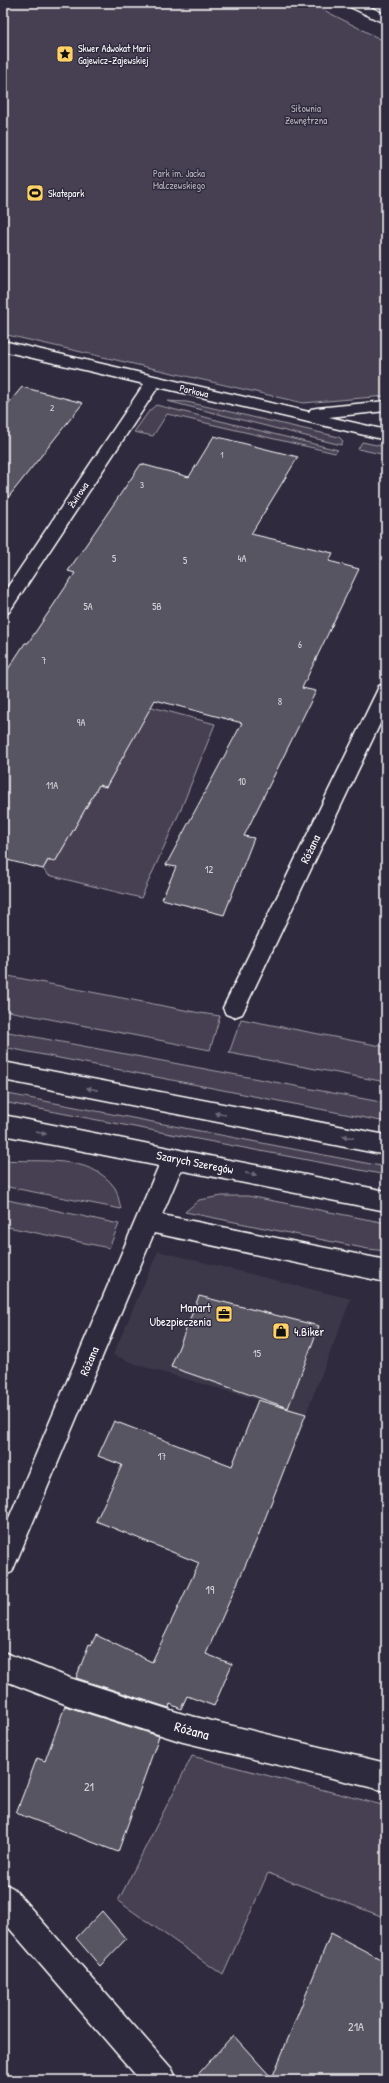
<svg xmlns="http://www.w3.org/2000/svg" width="389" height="2083" font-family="'Patrick Hand',sans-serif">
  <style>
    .built { fill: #3c3749 }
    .green { fill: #464152; stroke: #a2a0a8 }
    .building { fill: #595564; stroke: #fff }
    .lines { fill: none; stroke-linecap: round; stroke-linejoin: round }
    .minor-casing { stroke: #fff; stroke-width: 3 }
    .major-casing { stroke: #fff; stroke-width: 3 }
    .minor { fill: #2f2a3d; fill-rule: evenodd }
    .major { fill: #2f2a3d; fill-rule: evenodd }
    .oneway { fill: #6d6a77 }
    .labels { text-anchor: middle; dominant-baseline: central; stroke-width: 3; stroke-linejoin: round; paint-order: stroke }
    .far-number-label { font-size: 9px; fill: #d6d4d8 }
    .far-poi-label { font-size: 10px; fill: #fff; stroke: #2f2a3d; text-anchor: start }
    .far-park-label { font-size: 10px; fill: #b5b3ba; stroke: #2f2a3d }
    .far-street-label { font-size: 10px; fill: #fff; stroke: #2f2a3d }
    .number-label { font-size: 10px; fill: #d6d4d8 }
    .street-label { font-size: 12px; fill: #fff; stroke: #2f2a3d }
    .poi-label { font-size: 12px; fill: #fff; stroke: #2f2a3d; text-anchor: end }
    .near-number-label { font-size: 12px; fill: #d6d4d8 }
    .near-street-label { font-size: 14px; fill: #fff; stroke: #2f2a3d }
  </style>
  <rect width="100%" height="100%" fill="#2f2a3d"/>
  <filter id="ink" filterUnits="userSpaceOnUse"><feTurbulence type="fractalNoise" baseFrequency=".025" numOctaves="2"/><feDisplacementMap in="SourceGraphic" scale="8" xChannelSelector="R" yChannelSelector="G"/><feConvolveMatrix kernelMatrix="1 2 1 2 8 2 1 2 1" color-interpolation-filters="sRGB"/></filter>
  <g filter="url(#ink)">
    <path class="built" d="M158 1251 351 1299 306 1414 141 1366 113 1355Z"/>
    <path class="green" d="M3 3H310L386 42V396L303 403 3 334Z
      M167 401 187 402 339 437 343 441 341 445Z
      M156 405 338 450 335 453 167 414 153 436 134 432 149 411Z
      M362 442 386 447V455L358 449Z
      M122 699 215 724 181 809 141 898 48 875 43 869 48 861 55 862 99 785 106 787 127 749Z
      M3 975 200 1013 220 1016 210 1050 3 1010Z
      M241 1019 386 1047V1082L229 1053Z
      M3 1031 386 1103V1122L3 1047Z
      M3 1093 386 1167V1175L3 1102Z
      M3 1160C39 1163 91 1153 115 1188 118 1193 119 1202 121 1209L3 1186Z
      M222 1196H248L386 1223V1251L368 1249 185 1212 199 1200Z
      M3 1199 119 1224 109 1248 3 1226Z
      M192 1756 386 1806V1918L268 1873 223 1975 118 1901Z"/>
    <path class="building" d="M22 387 83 403 3 504V410Z
      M214 436 298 457 251 534 333 553 329 561 359 569 302 688 316 691 244 836 254 838 224 915 162 899 176 867 166 865 242 723 155 700 106 787 99 785 55 862 48 860 43 869 3 859V677L25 643H28L75 573 68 571 141 464 189 477Z
      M199 1296 319 1326 288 1408 171 1367Z
      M258 1400 306 1414 257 1539 206 1654 232 1664 214 1706 187 1696 181 1709 170 1704 169 1708 76 1678 89 1644 91 1645 96 1635 152 1662 199 1563 96 1521 122 1465 98 1456 114 1421 232 1466Z
      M65 1706 159 1736 118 1852 16 1813 37 1758 45 1761Z
      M102 1911 126 1939 100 1966 76 1938Z
      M331 1933 386 1962V2080H193L233 2035 272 2078Z"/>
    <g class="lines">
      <g class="minor-casing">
        <path id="minor" d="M347 3H363L386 15V24L348 6Z
          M3 341 309 412 311 409 317 408 386 401V411L329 417 386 430V440L158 387 9 612 3 614V594L144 384 3 351Z
          M386 684V711L245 1008 242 1014 234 1017 226 1014 223 1008 377 691 379 686Z
          M174 1148 182 1151 186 1158 162 1215 386 1260V1282L154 1233 12 1572 3 1576V1532L162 1158 166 1151Z
          M3 1652 70 1678 183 1714 386 1763V1791L183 1742 70 1706 3 1680Z
          M3 1883 13 1888 172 2069 177 2080H140L3 1921Z"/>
      </g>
      <g class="major-casing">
        <path id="major" d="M3 1062 386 1135V1155L3 1080Z
          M3 1115 386 1191V1211L3 1135Z"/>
      </g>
      <use href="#minor" class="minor"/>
      <use href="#major" class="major"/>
    </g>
    <defs><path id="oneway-solid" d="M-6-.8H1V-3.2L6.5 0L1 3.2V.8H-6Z"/></defs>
    <g class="oneway">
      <use href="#oneway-solid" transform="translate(92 1089) rotate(-169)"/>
      <use href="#oneway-solid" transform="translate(220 1114) rotate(-170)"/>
      <use href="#oneway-solid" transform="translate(41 1133) rotate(11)"/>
      <use href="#oneway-solid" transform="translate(348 1137) rotate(-169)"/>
      <use href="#oneway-solid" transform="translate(251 1174) rotate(11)"/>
    </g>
  </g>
  <defs>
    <g id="sight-square" transform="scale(0.9)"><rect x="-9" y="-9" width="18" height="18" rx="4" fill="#ffd166" stroke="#2f2a3d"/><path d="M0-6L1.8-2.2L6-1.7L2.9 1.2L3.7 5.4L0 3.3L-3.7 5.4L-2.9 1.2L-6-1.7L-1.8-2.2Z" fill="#111"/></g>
    <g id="stadium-square" transform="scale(0.9)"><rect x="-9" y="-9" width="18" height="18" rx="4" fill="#ffd166" stroke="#2f2a3d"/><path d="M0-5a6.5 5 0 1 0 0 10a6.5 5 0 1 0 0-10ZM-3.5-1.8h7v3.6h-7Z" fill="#111"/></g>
    <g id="office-square" transform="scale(0.9)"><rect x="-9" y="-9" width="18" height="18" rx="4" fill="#ffd166" stroke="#2f2a3d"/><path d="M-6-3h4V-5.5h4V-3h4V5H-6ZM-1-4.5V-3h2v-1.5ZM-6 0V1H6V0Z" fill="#111"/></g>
    <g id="shop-square" transform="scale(0.9)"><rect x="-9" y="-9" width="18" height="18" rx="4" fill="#ffd166" stroke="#2f2a3d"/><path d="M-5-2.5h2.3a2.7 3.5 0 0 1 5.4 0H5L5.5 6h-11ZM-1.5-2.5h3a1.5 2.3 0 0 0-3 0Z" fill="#111"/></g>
  </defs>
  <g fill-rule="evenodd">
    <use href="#sight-square" x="65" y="54"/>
    <use href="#stadium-square" x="35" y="193"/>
    <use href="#office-square" x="224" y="1314"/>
    <use href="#shop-square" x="281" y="1331"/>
  </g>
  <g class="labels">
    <g class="far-number-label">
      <text x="52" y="408">2</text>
      <text x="222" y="455">1</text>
      <text x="142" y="485">3</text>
    </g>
    <g class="far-poi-label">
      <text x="78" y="48">Skwer Adwokat Marii<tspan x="78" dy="12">Gajewicz-Zajewskiej</tspan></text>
      <text x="48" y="193">Skatepark</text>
    </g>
    <g class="far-park-label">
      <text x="306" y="108">Siłownia<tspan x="306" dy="12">Zewnętrzna</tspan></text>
      <text x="179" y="173">Park im. Jacka<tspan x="179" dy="12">Malczewskiego</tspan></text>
    </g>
    <g class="far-street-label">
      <text transform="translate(194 391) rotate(13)">Parkowa</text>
      <text transform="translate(78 495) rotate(-56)">Żwirowa</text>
    </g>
    <g class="number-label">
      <text x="114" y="558">5</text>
      <text x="242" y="558">4A</text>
      <text x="185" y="560">5</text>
      <text x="88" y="606">5A</text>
      <text x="157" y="606">5B</text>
      <text x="300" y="644">6</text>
      <text x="44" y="660">7</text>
      <text x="280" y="701">8</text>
      <text x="81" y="722">9A</text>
      <text x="242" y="781">10</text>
      <text x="52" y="785">11A</text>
      <text x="209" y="869">12</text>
      <text x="257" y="1353">15</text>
      <text x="162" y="1456">17</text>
    </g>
    <g class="street-label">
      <text transform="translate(310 849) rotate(-64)">Różana</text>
      <text transform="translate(195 1162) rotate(11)">Szarych Szeregów</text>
      <text transform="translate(89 1361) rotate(-67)">Różana</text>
    </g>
    <g class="poi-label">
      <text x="211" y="1307">Manart<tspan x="211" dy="14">Ubezpieczenia</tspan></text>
      <text x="294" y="1331" text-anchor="start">4.Biker</text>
    </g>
    <g class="near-number-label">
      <text x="210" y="1589">19</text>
      <text x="89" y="1786">21</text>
      <text x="356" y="2026">21A</text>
    </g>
    <g class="near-street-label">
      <text transform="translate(192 1730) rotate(15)">Różana</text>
    </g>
  </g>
  <rect width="389" height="2083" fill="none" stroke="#2f2a3d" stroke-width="16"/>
  <rect x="8" y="8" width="373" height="2067" fill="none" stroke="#fff" stroke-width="1.5" filter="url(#ink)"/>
</svg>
